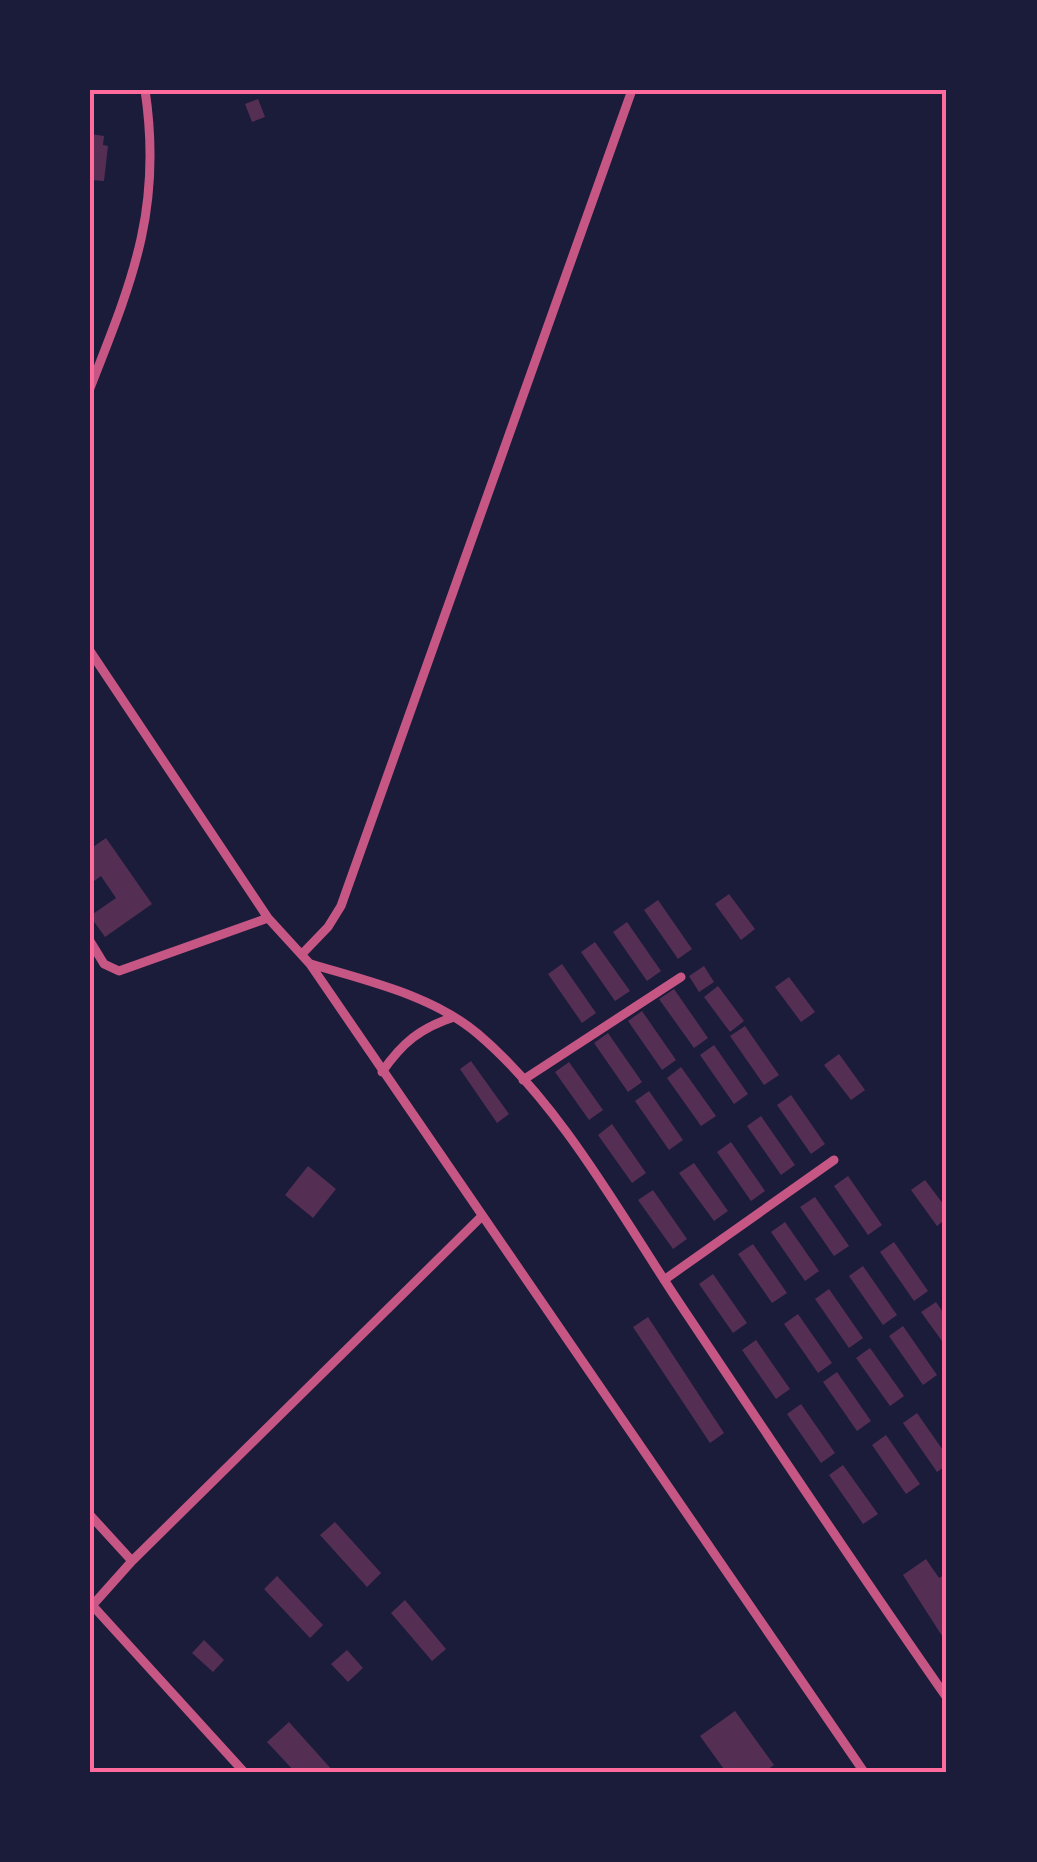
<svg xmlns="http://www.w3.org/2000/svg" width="1037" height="1862" font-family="'Open Sans',sans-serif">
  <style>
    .building { fill: #542f53 }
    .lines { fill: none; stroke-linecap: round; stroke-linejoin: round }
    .minor { stroke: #c65784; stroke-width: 9 }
    .neatline { fill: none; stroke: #ff6b9d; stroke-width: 4 }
  </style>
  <rect width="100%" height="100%" fill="#1b1b3a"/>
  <path class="building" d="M258 99 265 117 252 122 245 104Z
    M90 134 104 136 103 145 108 146 104 181 90 180Z
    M106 838 152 904 105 937 90 916 116 898 101 876 90 884V849Z
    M729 894 755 929 741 940 715 904Z
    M658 900 692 949 678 959 644 910Z
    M627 922 661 971 647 981 613 932Z
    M595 942 630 991 615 1001 581 952Z
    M562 964 596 1013 582 1023 548 974Z
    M704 966 714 982 699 992 689 976Z
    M789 977 815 1012 801 1022 775 987Z
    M718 986 744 1021 730 1032 704 997Z
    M674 989 708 1038 694 1048 659 999Z
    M642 1011 676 1060 662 1070 628 1021Z
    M745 1026 779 1075 764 1085 730 1036Z
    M608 1033 642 1082 628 1092 594 1043Z
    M714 1045 748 1094 734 1104 700 1055Z
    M839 1054 865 1090 851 1100 824 1065Z
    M471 1061 509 1114 497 1123 460 1069Z
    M569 1062 603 1110 589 1120 555 1072Z
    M681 1067 716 1116 701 1126 667 1078Z
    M649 1091 683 1140 669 1150 635 1101Z
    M791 1095 825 1144 811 1154 777 1105Z
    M761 1116 795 1165 781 1175 747 1126Z
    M612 1124 646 1173 632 1183 598 1135Z
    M731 1142 765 1191 751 1201 717 1152Z
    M694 1163 728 1211 714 1221 679 1173Z
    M308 1166 336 1189 313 1218 285 1195Z
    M848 1176 882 1225 868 1235 834 1186Z
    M925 1180 947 1209V1218L937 1226 911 1190Z
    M653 1190 687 1239 673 1249 638 1200Z
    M815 1197 849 1246 834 1256 800 1207Z
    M785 1222 819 1271 805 1281 771 1232Z
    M894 1242 928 1291 914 1301 880 1252Z
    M753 1244 787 1293 772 1303 738 1254Z
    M863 1266 897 1315 883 1325 849 1276Z
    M713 1274 747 1323 733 1333 699 1284Z
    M829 1289 863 1338 849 1348 815 1299Z
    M936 1302 947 1318V1348L921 1312Z
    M798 1314 832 1363 818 1373 784 1324Z
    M648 1317 724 1433 710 1443 633 1327Z
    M903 1326 937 1375 923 1385 889 1336Z
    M756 1340 790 1389 776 1399 742 1350Z
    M870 1348 904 1396 890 1406 856 1358Z
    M837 1372 871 1421 857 1431 823 1382Z
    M801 1404 835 1453 821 1463 787 1414Z
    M917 1413 947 1456V1465L937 1472 903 1423Z
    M886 1435 920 1484 906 1494 872 1445Z
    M843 1465 878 1514 863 1524 829 1475Z
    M335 1522 381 1573 367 1587 320 1535Z
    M926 1559 939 1578 947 1573V1636L944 1639 903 1575Z
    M277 1576 323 1625 310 1638 264 1589Z
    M405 1600 446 1649 432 1661 391 1613Z
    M204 1640 224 1660 213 1672 192 1653Z
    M347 1650 363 1668 348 1682 331 1664Z
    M735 1711 774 1765 764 1772H726L700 1736Z
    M289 1722 334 1772H295L267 1742Z"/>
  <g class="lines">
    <path class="minor" d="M90 388C132 281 163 209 145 90
      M90 651 268 918 310 964 864 1772
      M90 941 104 964 119 971 268 918
      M302 954 328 927 341 906 632 90
      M311 964C367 981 432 995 478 1034 558 1102 617 1208 674 1295 764 1430 854 1565 947 1698
      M382 1072C402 1043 420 1028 454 1017
      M523 1080 681 977
      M664 1280 834 1160
      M90 1515 132 1561
      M92 1605 244 1772
      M90 1608 132 1561 482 1216"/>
  </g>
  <rect width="1037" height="1862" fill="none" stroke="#1b1b3a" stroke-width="185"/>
  <rect x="92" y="92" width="852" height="1678" class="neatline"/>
</svg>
